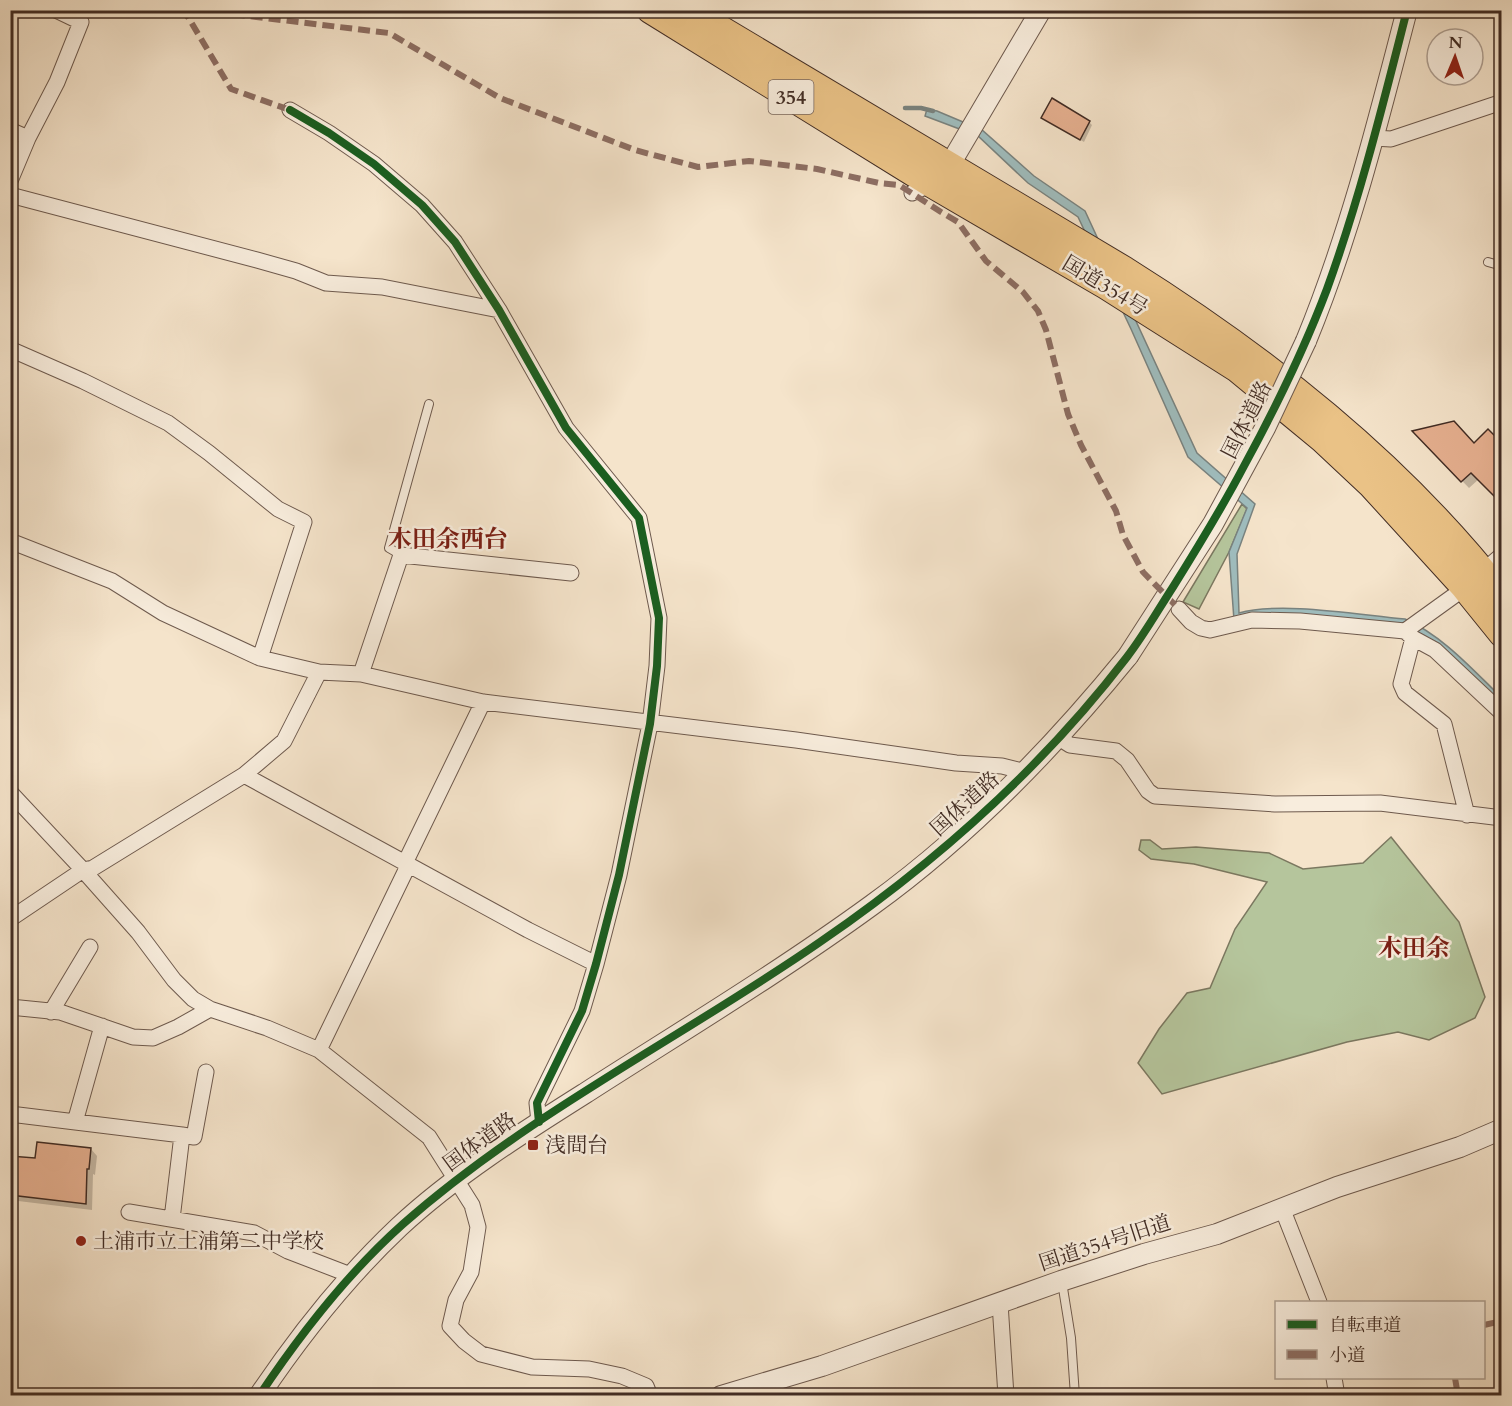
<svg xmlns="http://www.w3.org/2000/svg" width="1512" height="1406" font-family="Cardo,'Noto Serif JP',serif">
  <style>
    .green { fill: #b5c59c; stroke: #7b7860; stroke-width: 1.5 }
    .water { fill: #9fbdbe; stroke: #798380; stroke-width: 1.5 }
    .shadow { fill: #0003 }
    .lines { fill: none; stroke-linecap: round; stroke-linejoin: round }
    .stream { stroke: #798380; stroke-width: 4.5 }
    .building { fill: #e6b090; stroke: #412c24; stroke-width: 1.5 }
    .service-casing { stroke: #6e5a4e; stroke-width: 10 }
    .minor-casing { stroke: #6e5a4e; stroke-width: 17 }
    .tertiary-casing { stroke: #6e5a4e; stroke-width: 22 }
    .trunk-casing { stroke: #412c24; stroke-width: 28 }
    .service { stroke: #f8eddd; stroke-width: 8 }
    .minor { stroke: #f8eddd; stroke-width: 15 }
    .tertiary { stroke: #f8eddd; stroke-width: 20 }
    .trunk { stroke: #eac286; stroke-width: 26 }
    .tertiary-bridge-casing { stroke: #6e5a4e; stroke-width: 22; stroke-linecap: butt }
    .tertiary-bridge { stroke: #f8eddd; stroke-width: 20 }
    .quiet { stroke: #8d6e63; stroke-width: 6; stroke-dasharray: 12 6; stroke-linecap: butt }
    .cycleway-casing { stroke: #f8eddd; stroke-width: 11 }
    .cycleway { stroke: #1b5e20; stroke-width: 8 }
    .poi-dot { fill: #8f2418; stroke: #f8eddd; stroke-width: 2 }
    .labels { text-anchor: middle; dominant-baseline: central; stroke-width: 5; stroke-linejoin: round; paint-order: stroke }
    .shield { fill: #f8eddd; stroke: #78665c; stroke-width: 1.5 }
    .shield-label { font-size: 20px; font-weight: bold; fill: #412c24 }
    .street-label { font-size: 21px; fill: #412c24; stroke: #f8eddd }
    .poi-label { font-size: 21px; fill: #412c24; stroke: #f8eddd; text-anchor: start }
    .quarter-label { font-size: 24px; font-weight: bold; fill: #7a1f14; stroke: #f8eddd }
  </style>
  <rect width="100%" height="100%" fill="#f5e4cb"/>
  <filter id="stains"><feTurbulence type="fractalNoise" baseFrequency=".00333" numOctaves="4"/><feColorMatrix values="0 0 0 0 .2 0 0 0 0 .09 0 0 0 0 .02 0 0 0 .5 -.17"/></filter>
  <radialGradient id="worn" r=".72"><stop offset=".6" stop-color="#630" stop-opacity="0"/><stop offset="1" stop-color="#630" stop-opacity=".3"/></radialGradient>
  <path class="green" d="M1242 504 1247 509 1229 552 1199 609 1183 602Z
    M1391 837 1459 922 1485 997 1475 1018 1429 1040 1398 1032 1347 1042 1162 1094 1138 1063 1159 1029 1187 993 1210 988 1235 929 1267 882 1194 864 1151 859 1139 850 1141 840H1150L1162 849 1196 847 1269 853 1303 869 1363 863Z"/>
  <path class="water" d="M927 109 937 111 982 130 1034 176 1085 211 1197 453 1255 504 1237 554 1239 613C1281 601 1359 615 1405 619 1443 636 1472 669 1501 697V708L1413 631 1234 620 1229 552 1247 508 1188 457 1131 329 1078 217 1028 183 978 136 925 116Z"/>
  <path class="shadow" d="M1046 120 1089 122 1092 125 1084 142Z
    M1415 432 1475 445H1502V501L1479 479 1469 488Z
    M91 1149 97 1156 95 1175 93 1174 92 1210 10 1200V1157L37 1159Z"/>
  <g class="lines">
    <path class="stream" d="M905 108H921L933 111"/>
  </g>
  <path class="building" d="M1052 98 1090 121 1080 140 1041 118Z
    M1454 421 1474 443 1488 429 1502 443V489L1494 496 1471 473 1461 482 1412 431Z
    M37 1142 91 1148 89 1169H87L86 1204 10 1195V1156L35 1158Z"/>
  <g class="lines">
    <g class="service-casing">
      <path id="service" d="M1488 262 1502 266
        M401 555 389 548 429 404
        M1062 1282 1071 1338 1075 1396"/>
    </g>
    <g class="minor-casing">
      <path id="minor" d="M290 110 329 133 374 164 422 205 455 242 499 310 566 428 639 518 659 618 657 666 650 724 619 875 596 964 582 1011 537 1103 539 1122
        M10 130 28 138
        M1373 138 1391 139 1502 102
        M10 181 28 138 57 82 81 22 56 10
        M912 193 931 184
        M10 195 257 260 296 271 326 283 382 287 499 310
        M10 349 83 381 168 423 209 453 278 509 304 522 260 658
        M10 541 112 581 163 613 260 658 319 672 361 674 483 702 796 740 956 763 1002 766 1026 772
        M1179 609 1191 622 1201 628 1210 630 1252 620 1300 621 1405 631 1413 638 1435 650 1502 713
        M1405 631 1455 595 1502 555
        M1413 638 1401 684 1405 693 1444 724 1467 815
        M361 674 401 555 571 573
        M1059 738 1070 745 1116 751 1127 760 1148 791 1155 796 1275 804 1380 803 1502 818
        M244 775 528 930 596 964
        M10 792 83 870 138 932 174 980 193 999 210 1009 267 1028 319 1050 429 1137 472 1205 478 1227 471 1272 456 1300 450 1326 464 1341 481 1354 532 1367 589 1369 622 1376 646 1386 650 1396
        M10 919 83 870 93 868 244 775 284 741 319 672
        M10 1007 60 1012 133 1037 153 1038 178 1027 210 1009
        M51 1012 90 947
        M319 1050 406 870 405 863 483 702
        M10 1114 182 1135 172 1219
        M75 1122 102 1026
        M182 1135 194 1137 206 1072
        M1282 1208 1319 1302
        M129 1212 254 1233 288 1251 353 1276
        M1000 1303 1006 1396
        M1334 1378 1337 1396"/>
    </g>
    <g class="tertiary-casing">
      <path id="tertiary" d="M941 174 949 166 1041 10
        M1306 341C1350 234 1378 122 1407 10
        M259 1396C300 1335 346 1277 399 1227 455 1175 522 1133 587 1092 682 1031 780 972 872 905 969 835 1053 748 1128 656
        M721 1396 822 1366 1061 1281 1144 1254 1217 1234 1337 1187 1460 1147 1502 1129"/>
    </g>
    <g class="trunk-casing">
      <path id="trunk" d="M650 10 931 184 1106 286 1237 369 1323 440 1371 485 1464 587 1502 634
        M689 10 1125 270C1265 358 1399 463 1502 595"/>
    </g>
    <use href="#service" class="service"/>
    <use href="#minor" class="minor"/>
    <use href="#tertiary" class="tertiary"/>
    <use href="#trunk" class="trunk"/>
    <g class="tertiary-bridge-casing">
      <path id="tertiary-bridge" d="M1128 656 1213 524 1265 428 1306 341"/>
    </g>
    <use href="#tertiary-bridge" class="tertiary-bridge"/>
    <path class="quiet" d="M180 10 188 17 231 89 290 110
      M235 10 240 15 389 33 500 98 635 150 698 167 749 161 817 169 879 183 899 185 941 212 958 222 986 261 1023 292 1038 311 1046 330 1068 414 1081 445 1116 511 1123 535 1143 572 1179 609
      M1484 1325 1502 1321
      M1455 1378 1458 1396"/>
    <g class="cycleway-casing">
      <path id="cycleway" d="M290 110 329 133 374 164 422 205 455 242 499 310 566 428 639 518 659 618 657 666 650 724 619 875 596 964 582 1011 537 1103 539 1122
        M259 1396C299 1336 349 1272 403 1224 529 1113 683 1037 820 942 935 863 1042 768 1127 657 1144 635 1158 610 1173 587 1198 547 1222 508 1244 466 1275 409 1304 350 1327 289 1360 198 1383 104 1407 10"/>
    </g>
    <use href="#cycleway" class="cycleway"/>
  </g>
  <g class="poi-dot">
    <rect x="527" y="1139" width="12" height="12" rx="3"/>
    <circle cx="81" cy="1241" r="6"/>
  </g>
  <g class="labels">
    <rect class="shield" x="768.5" y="80" width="45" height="34" rx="4.5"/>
    <g class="shield-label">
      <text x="791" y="97">354</text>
    </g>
    <g class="street-label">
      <text transform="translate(1105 286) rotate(31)">国道354号</text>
      <text transform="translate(1247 420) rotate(-63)">国体道路</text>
      <text transform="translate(965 804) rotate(-42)">国体道路</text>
      <text transform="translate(480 1142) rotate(-36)">国体道路</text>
      <text transform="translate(1105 1243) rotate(-18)">国道354号旧道</text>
    </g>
    <g class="poi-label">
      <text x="545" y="1145">浅間台</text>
      <text x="93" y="1241">土浦市立土浦第二中学校</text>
    </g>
    <g class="quarter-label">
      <text x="448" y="539">木田余西台</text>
      <text x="1414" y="948">木田余</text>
    </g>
  </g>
  <rect width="1512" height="1406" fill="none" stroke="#f5e4cb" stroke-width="36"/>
  <rect x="12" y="12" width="1488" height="1382" fill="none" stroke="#412c24" stroke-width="3"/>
  <rect x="18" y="18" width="1476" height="1370" fill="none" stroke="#412c24" stroke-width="1.5"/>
  <rect x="1275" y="1301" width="210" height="78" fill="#f8eddd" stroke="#afa093" stroke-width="1.5"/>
  <rect x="1287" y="1320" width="30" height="9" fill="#1b5e20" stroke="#afa093" stroke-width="1.5"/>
  <text x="1329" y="1331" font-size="18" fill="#412c24">自転車道</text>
  <rect x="1287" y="1350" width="30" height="9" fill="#8d6e63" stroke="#afa093" stroke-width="1.5"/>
  <text x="1329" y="1361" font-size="18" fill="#412c24">小道</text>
  <g transform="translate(1455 57) rotate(2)"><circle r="28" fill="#f8eddd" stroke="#afa093" stroke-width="1.5"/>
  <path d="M0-4.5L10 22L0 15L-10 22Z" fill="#8f2418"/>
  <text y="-9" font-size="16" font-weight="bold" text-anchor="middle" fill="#412c24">N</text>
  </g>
  <rect width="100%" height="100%" filter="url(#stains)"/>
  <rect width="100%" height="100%" fill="url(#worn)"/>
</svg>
